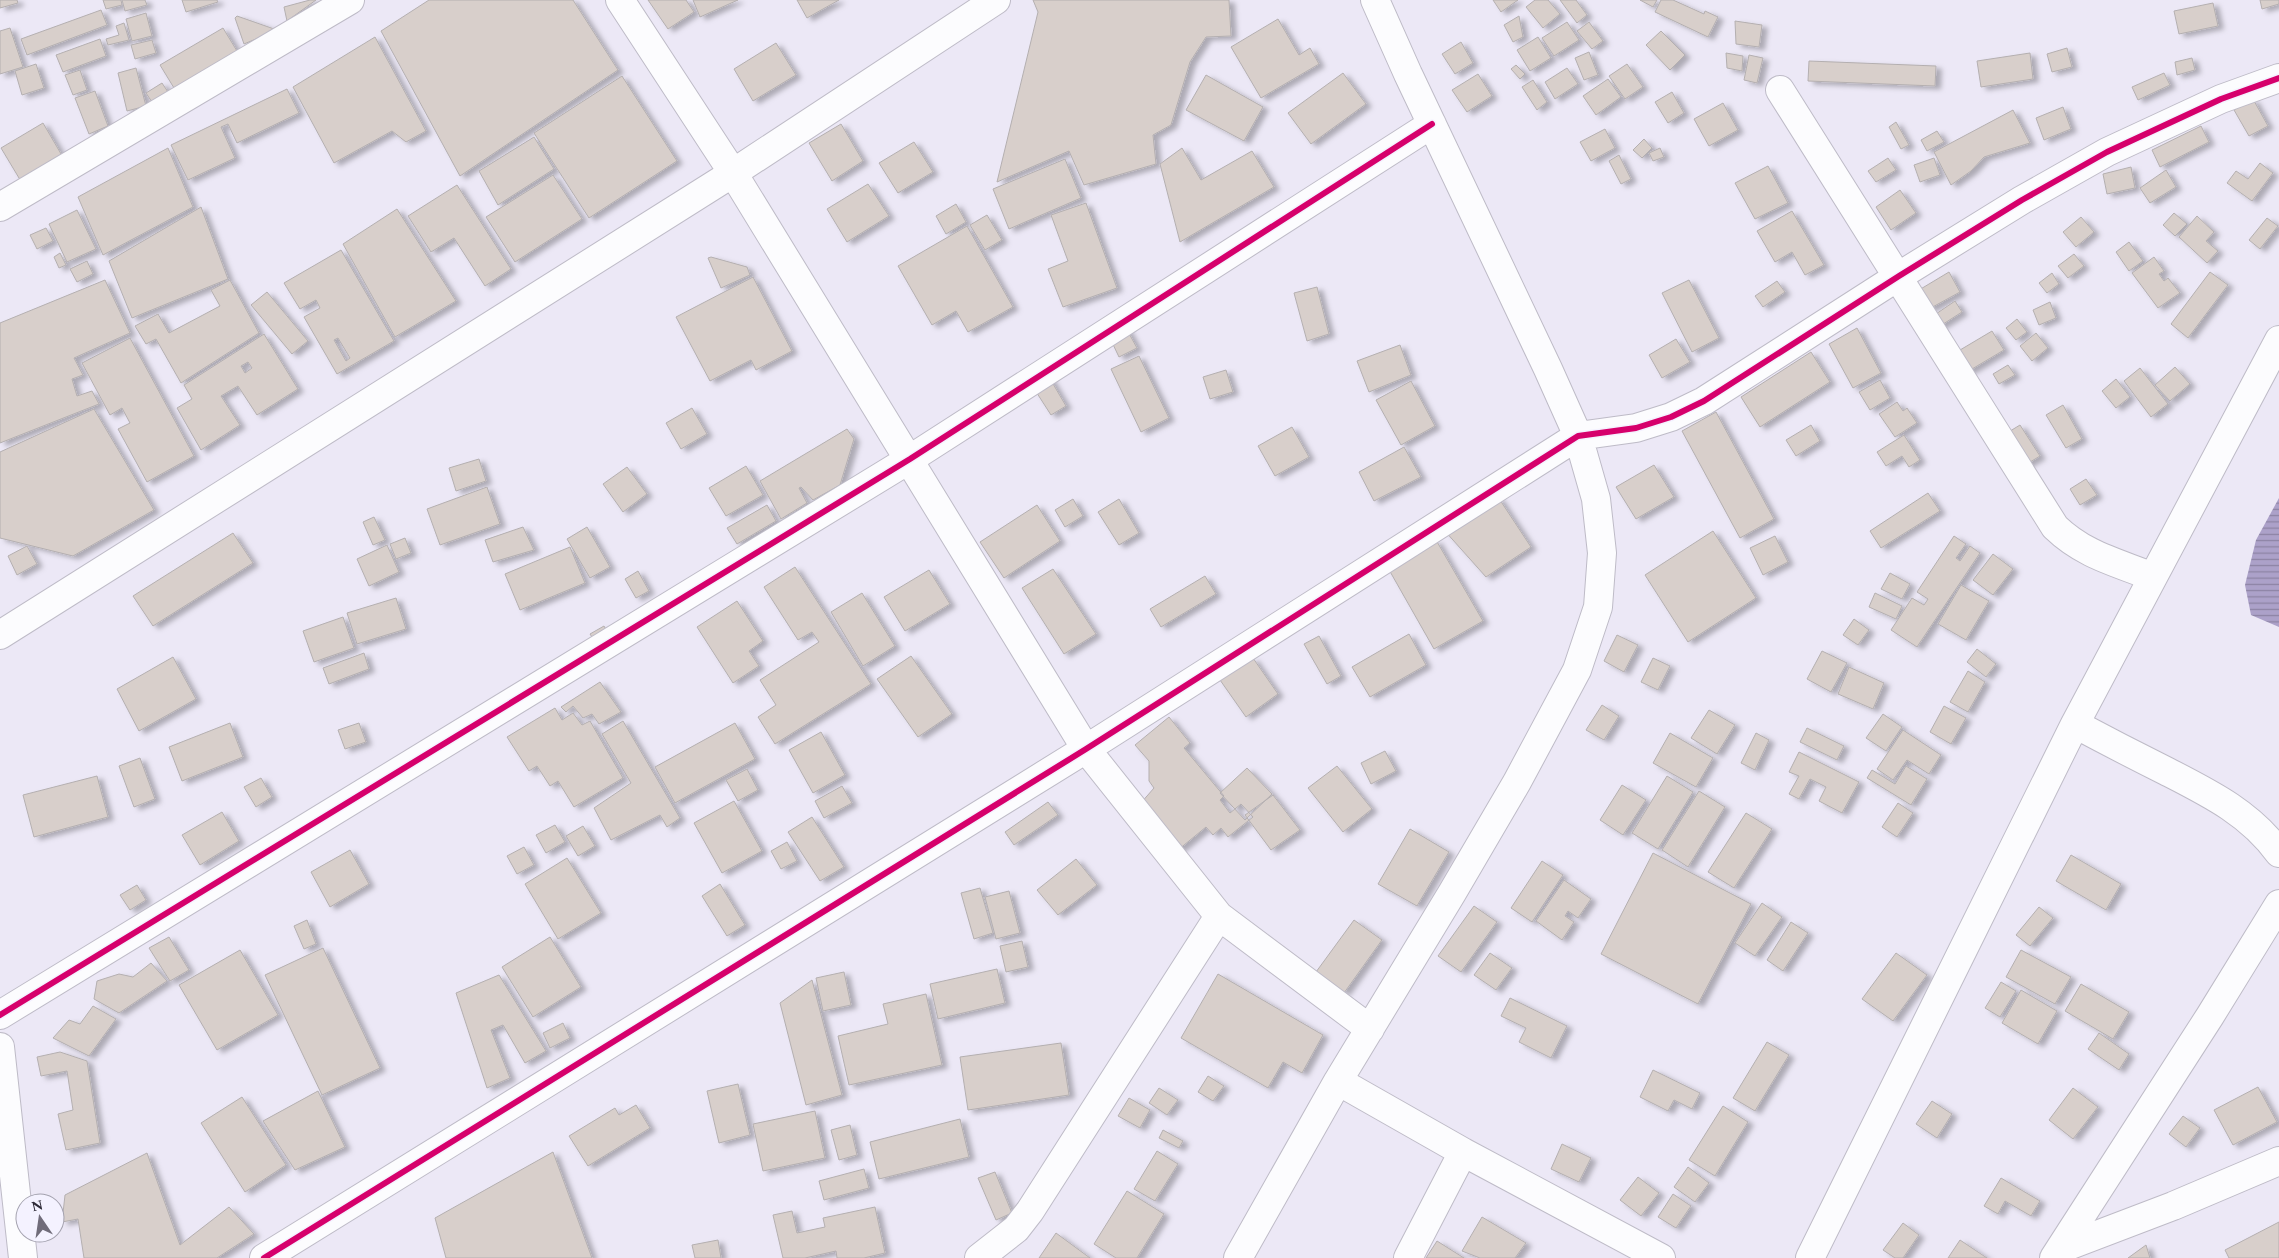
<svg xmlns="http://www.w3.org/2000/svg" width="2279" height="1258" font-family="Spectral,serif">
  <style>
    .water { fill: url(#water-rules) }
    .building { fill: #d8cfcb; stroke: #b4afb0; fill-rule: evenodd; filter: url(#shadow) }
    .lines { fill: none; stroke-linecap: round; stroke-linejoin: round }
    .minor-casing { stroke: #bebbc7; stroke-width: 30 }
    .tertiary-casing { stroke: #bebbc7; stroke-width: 30 }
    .minor { stroke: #fcfcfe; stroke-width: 28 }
    .tertiary { stroke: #fcfcfe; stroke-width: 28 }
    .cycleway-casing { stroke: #f4f2ff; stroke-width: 9 }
    .cycleway { stroke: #d6006c; stroke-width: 6 }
  </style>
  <defs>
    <pattern id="water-rules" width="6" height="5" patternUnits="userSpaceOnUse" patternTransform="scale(1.25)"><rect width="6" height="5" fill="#aca1c9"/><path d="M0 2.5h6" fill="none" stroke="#8c83a4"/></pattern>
    <filter id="shadow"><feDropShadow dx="5.5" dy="3" stdDeviation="2.5" flood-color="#0004"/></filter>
  </defs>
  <rect width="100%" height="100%" fill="#ece8f6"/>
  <path class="water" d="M2279 498V627L2251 615 2245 585 2256 540Z"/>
  <path class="building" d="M0 0H17L18 3 0 8Z
    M103 0H121L122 5 106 9Z
    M122 0H145L147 5 125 11Z
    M182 0H217L218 2 186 12Z
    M310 0H316L287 21 284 7Z
    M429 0H573L618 70 460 176 381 31Z
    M648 0H686L694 12 668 29Z
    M693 0H738L700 17Z
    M797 0H839L807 18Z
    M1033 0H1229L1231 36 1206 37 1190 62 1171 125 1153 135 1156 164 1084 185 1069 151 997 182 1038 12Z
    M1493 0H1518L1501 12Z
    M1535 0H1548L1560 14 1543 28 1526 7Z
    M1560 0H1576L1587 15 1577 23Z
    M1640 0H1657L1653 7Z
    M1661 0H1673L1704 14 1705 11 1718 17 1708 37 1655 12Z
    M2260 0H2279V4L2262 9Z
    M2213 3 2218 26 2179 34 2174 11Z
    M101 10 107 25 27 55 21 39Z
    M146 13 152 36 132 41 126 19Z
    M237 16 277 30 244 44 235 18Z
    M1519 16 1523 37 1513 42 1504 25Z
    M1278 19 1299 55 1310 48 1319 64 1261 98 1231 47Z
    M1735 21 1762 25 1759 47 1736 44Z
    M1567 22 1579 40 1554 56 1542 38Z
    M1589 22 1603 41 1592 49 1577 31Z
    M124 23 129 40 108 45 106 39 119 35 116 26Z
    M10 28 23 67 0 74V31Z
    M223 28 237 51 174 88 160 65Z
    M1661 31 1685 55 1670 70 1646 45Z
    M375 37 426 131 406 142 392 131 334 163 293 87Z
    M1538 37 1551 58 1530 71 1517 50Z
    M100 39 106 56 63 72 56 55Z
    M152 40 156 53 135 59 131 45Z
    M1461 42 1473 63 1455 74 1442 54Z
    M776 43 796 75 753 101 734 69Z
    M2067 48 2072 67 2052 72 2047 54Z
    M1589 52 1598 75 1584 80 1575 58Z
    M1726 53 1743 56 1742 71 1727 68Z
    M2030 53 2033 79 1981 87 1977 61Z
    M1749 55 1763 58 1757 83 1744 80Z
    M2192 58 2195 70 2177 75 2175 62Z
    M1809 61 1936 66 1935 86 1808 81Z
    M36 64 44 88 22 95 15 71Z
    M1627 64 1643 87 1625 99 1609 76Z
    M1516 65 1525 74 1520 79 1511 69Z
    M136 68 146 106 127 111 118 73Z
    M1567 68 1578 84 1555 99 1545 82Z
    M80 70 87 90 73 95 65 75Z
    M1343 73 1366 104 1311 144 1288 113Z
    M2164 73 2170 85 2138 100 2132 87Z
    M1478 74 1492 96 1467 112 1452 90Z
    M1206 75 1263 107 1244 141 1186 110Z
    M622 76 677 161 589 218 534 133Z
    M1608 79 1621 97 1596 115 1583 96Z
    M1533 80 1547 102 1537 110 1522 87Z
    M162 83 168 92 152 102 146 93Z
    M287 89 299 113 237 143 228 124 221 127 235 158 188 180 171 145Z
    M95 91 108 126 89 134 75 98Z
    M1672 92 1684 113 1668 123 1655 102Z
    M2253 99 2268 126 2249 136 2234 110Z
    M1723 103 1738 130 1709 146 1694 119Z
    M2063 107 2071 129 2044 140 2036 118Z
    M2013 110 2030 143 1984 157 1971 171 1951 185 1934 152Z
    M1896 122 1909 145 1901 149 1889 127Z
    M43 123 64 159 22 183 1 148Z
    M841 124 863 161 832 181 809 143Z
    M2201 126 2209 142 2160 167 2152 150Z
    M1605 129 1615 148 1591 161 1580 142Z
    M1937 131 1944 142 1927 151 1921 140Z
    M534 137 554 169 498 205 479 171Z
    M1644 139 1652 148 1642 158 1633 150Z
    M914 142 933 172 898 193 879 163Z
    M168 148 193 207 103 255 78 197Z
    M1182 148 1201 180 1252 151 1274 187 1180 242 1160 164Z
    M1660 148 1664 157 1653 161 1649 153Z
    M1619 155 1631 179 1621 184 1609 161Z
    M1888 158 1896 170 1876 182 1868 171Z
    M1934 158 1940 175 1920 182 1914 165Z
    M1065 159 1081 198 1009 229 993 189Z
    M2260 163 2273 173 2252 201 2227 183 2236 171 2248 179Z
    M1768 166 1788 203 1755 219 1735 183Z
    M2131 167 2135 188 2107 194 2103 174Z
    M2166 170 2176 187 2150 203 2140 188Z
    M553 175 582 219 515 262 486 217Z
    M868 184 889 216 847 242 827 209Z
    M457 185 511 269 485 286 454 238 431 252 408 216Z
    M1900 190 1916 213 1891 230 1876 207Z
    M1086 203 1117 288 1063 307 1048 269 1068 261 1051 215Z
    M956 204 966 222 946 234 936 216Z
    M201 207 228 279 132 318 109 261Z
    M397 209 456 301 395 337 343 244Z
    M77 210 96 249 67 262 49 224Z
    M1792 211 1824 265 1805 275 1792 252 1775 262 1757 231Z
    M2174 213 2187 224 2175 236 2163 225Z
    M987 215 1002 240 985 250 970 225Z
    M2197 216 2214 232 2206 241 2218 251 2207 263 2179 237Z
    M2081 217 2094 232 2076 247 2063 232Z
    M2267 218 2278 226 2260 249 2249 240Z
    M967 226 1013 307 968 332 956 311 932 325 898 266Z
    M46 228 53 241 37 249 30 235Z
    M2129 242 2143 261 2129 271 2116 252Z
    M341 250 394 341 337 374 304 317 320 308 316 300 300 309 284 283ZM338 338 350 358 346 361 334 340Z
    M60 253 66 265 59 268 54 257Z
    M2074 254 2084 266 2068 278 2058 266Z
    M711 257 747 267 750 275 721 288 708 258Z
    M2154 257 2164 271 2159 274 2164 281 2168 278 2180 293 2158 308 2132 273Z
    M87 261 93 274 77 282 70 269Z
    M1949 272 1960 292 1929 309 1919 290Z
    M2210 272 2228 285 2188 338 2171 324Z
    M2052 273 2059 284 2047 293 2039 283Z
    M753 277 792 351 756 370 751 360 710 381 676 317Z
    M105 280 130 333 74 358 83 375 72 379 77 396 92 391 99 404 0 443V323Z
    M230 280 259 333 181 383 156 339 146 344 135 326 158 314 169 333 220 306 211 290Z
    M1689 280 1719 338 1692 352 1662 293Z
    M1777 281 1785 292 1763 307 1755 296Z
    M1317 287 1329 334 1307 341 1294 293Z
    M267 292 308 341 292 354 251 305Z
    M1955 301 1962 312 1937 328 1930 318Z
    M2050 302 2056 318 2039 325 2033 310Z
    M2017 319 2027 332 2016 340 2006 328Z
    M1126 328 1137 348 1119 357 1109 336Z
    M1857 328 1881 373 1853 388 1829 344Z
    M1992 331 2004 350 1967 372 1955 353Z
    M2036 333 2048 348 2032 361 2020 346Z
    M264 334 298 389 257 415 238 386 221 396 240 425 201 450 177 408 192 399 184 385ZM248 362 252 368 245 373 241 366Z
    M130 338 194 456 147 482 118 429 130 423 122 408 110 415 82 363Z
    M1676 339 1690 362 1662 378 1649 355Z
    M1400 345 1411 375 1369 392 1357 361Z
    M1811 352 1830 382 1760 427 1741 397Z
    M1139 356 1169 418 1141 432 1111 369Z
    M2008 365 2015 375 1999 384 1993 374Z
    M2175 367 2190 384 2170 401 2155 385Z
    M2140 368 2168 404 2151 417 2124 381Z
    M1226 370 1233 392 1210 399 1203 377Z
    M1049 377 1066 406 1051 415 1033 387Z
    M2116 379 2130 397 2116 408 2102 391Z
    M1880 380 1890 398 1870 410 1859 392Z
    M1411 381 1435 426 1401 445 1376 400Z
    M1897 402 1903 411 1907 408 1917 423 1895 437 1879 414Z
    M2063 405 2082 439 2066 448 2046 415Z
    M692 408 707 434 681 449 666 423Z
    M94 409 154 510 73 556 0 538V452Z
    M1716 412 1774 519 1740 538 1682 431Z
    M1811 425 1820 441 1796 456 1786 440Z
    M2020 425 2040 456 2022 467 2002 436Z
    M1292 427 1309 457 1275 476 1258 446Z
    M847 429 854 439 840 485 813 500 801 487 799 488 807 503 781 519 760 481Z
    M1904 435 1920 460 1909 467 1902 456 1886 466 1877 452Z
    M1404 447 1421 477 1374 501 1359 472Z
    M479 459 486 481 456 491 449 468Z
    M1654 465 1674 497 1636 519 1616 487Z
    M746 466 763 495 726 516 709 488Z
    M627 467 647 494 623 512 603 484Z
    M2086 479 2097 495 2080 505 2070 489Z
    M487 487 500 524 440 545 427 509Z
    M1928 493 1940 511 1881 548 1870 531Z
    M1498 497 1531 547 1486 577 1444 530Z
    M1073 499 1083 516 1065 527 1055 510Z
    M1119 499 1139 533 1119 545 1098 512Z
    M767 505 776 521 737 544 727 528Z
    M1037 505 1060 541 1004 578 980 542Z
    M374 517 385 540 373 545 363 522Z
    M523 527 534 550 493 562 485 540Z
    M587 527 610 567 590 578 567 539Z
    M1713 531 1756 598 1688 642 1645 575Z
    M233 533 253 563 153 626 133 596Z
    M1775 536 1788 562 1763 575 1750 548Z
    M1954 536 1966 544 1956 558 1960 561 1970 546 1980 553 1917 647 1891 630 1912 598 1924 605 1928 599 1917 592Z
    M405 538 411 553 396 559 390 544Z
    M1436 540 1483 621 1434 649 1388 568Z
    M387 545 399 572 369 586 357 559Z
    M27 546 37 564 17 575 8 556Z
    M570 547 585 583 520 610 505 574Z
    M1993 554 2013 569 1993 595 1973 580Z
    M795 567 871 684 775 744 758 717 776 705 760 680 819 642 812 632 798 640 764 587Z
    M1053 569 1096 634 1064 654 1022 588Z
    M929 570 950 604 905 631 884 597Z
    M638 571 649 591 636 598 625 579Z
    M1890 573 1910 584 1902 599 1881 589Z
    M1205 576 1216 594 1161 627 1150 609Z
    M1961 585 1989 601 1966 640 1938 624Z
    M862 593 895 646 863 666 831 612Z
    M1875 593 1902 606 1896 619 1869 607Z
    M396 598 406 629 357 644 347 613Z
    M737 601 763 641 749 651 759 666 733 683 697 627Z
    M343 617 354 648 314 662 303 631Z
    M1854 619 1869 630 1858 645 1843 635Z
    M604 626 611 638 597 645 590 634Z
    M1409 634 1426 665 1370 697 1352 667Z
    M1617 635 1638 645 1624 672 1604 661Z
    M1319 636 1341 676 1327 684 1304 644Z
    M1977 649 1996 664 1986 677 1967 662Z
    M1822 651 1847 663 1831 692 1807 679Z
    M364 653 369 669 329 684 323 668Z
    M911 656 952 714 918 737 877 679Z
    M173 657 196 699 139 731 117 689Z
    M1253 658 1278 694 1246 717 1220 680Z
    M1653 658 1670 666 1658 690 1641 682Z
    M1849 667 1884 683 1873 709 1838 694Z
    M1968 671 1985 682 1968 712 1950 702Z
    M600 682 621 712 599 724 592 714 583 718 573 706 566 712 561 707Z
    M1602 705 1619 716 1604 740 1586 730Z
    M1944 706 1966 718 1951 744 1930 732Z
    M555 708 562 720 573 713 582 725 590 721 623 778 574 807 558 781 550 786 537 766 529 771 507 737Z
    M1709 710 1735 725 1717 754 1691 738Z
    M1883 714 1902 727 1886 751 1866 738Z
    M1169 717 1190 743 1184 748 1224 796 1220 800 1230 813 1241 804 1253 817 1228 837 1221 828 1213 835 1206 827 1178 850 1140 804 1154 788 1149 781V761L1135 745Z
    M623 721 680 818 667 827 660 815 611 840 594 808 631 783 602 734Z
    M230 723 243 757 182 781 169 747Z
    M359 723 366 742 345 749 338 730Z
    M735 723 755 759 675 803 655 767Z
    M1807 728 1844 746 1837 760 1800 742Z
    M1903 730 1941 755 1929 774 1907 760 1893 780 1877 769Z
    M821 732 845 775 813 793 789 750Z
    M1670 733 1713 758 1696 787 1653 763Z
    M1756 733 1769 740 1755 770 1741 763Z
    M1385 751 1396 771 1371 784 1361 763Z
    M1799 752 1859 782 1842 813 1819 801 1826 787 1810 779 1799 799 1789 794 1799 776 1789 772Z
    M140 758 155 799 134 807 119 766Z
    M1337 766 1372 809 1343 832 1308 788Z
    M1906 766 1927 779 1911 805 1867 778 1872 770 1895 784Z
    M1247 768 1272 794 1245 820 1220 793Z
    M747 769 758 790 738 801 726 780Z
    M97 776 108 817 34 837 23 795Z
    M1667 776 1693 792 1658 849 1632 833Z
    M261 778 272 797 256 807 244 787Z
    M1622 785 1646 800 1623 835 1600 820Z
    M842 786 852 803 824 818 815 801Z
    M1699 791 1725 807 1688 867 1662 850Z
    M1273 795 1300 830 1271 850 1245 815Z
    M734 801 762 851 722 873 694 823Z
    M1048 802 1058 815 1014 845 1005 832Z
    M1898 803 1913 813 1897 837 1882 827Z
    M222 812 239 841 200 865 182 835Z
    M1746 813 1772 829 1734 888 1708 872Z
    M812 817 844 867 820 881 788 832Z
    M555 825 565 842 546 853 536 835Z
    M583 826 595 846 578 856 566 836Z
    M1410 829 1449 852 1417 906 1378 884Z
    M787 842 797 861 781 869 771 851Z
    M524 847 534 865 517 874 507 856Z
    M350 850 369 884 330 907 311 872Z
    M1653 853 1751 904 1698 1004 1601 954Z
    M2071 855 2121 884 2106 910 2056 881Z
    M567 858 601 913 558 939 525 884Z
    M1076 859 1097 885 1058 915 1037 890Z
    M1542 861 1563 875 1532 922 1511 908Z
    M1564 880 1591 899 1578 918 1568 911 1565 916 1574 922 1562 940 1536 921Z
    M720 884 745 925 727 936 702 896Z
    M137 885 146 900 130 910 120 895Z
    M980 888 993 933 974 939 961 893Z
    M1009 891 1020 933 996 939 985 897Z
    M1762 903 1782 917 1755 956 1735 943Z
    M1474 906 1497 922 1461 972 1438 956Z
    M2039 907 2053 918 2030 946 2016 935Z
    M307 920 316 944 304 949 294 926Z
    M1354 920 1382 940 1344 993 1316 972Z
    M1791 922 1808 933 1783 971 1767 960Z
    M169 937 189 970 170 981 149 948Z
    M550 937 581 987 533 1017 502 967Z
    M1022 941 1028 967 1006 972 1000 946Z
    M323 948 380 1068 322 1095 265 975Z
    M240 950 278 1015 217 1050 179 985Z
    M2021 950 2071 977 2055 1004 2006 977Z
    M1490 953 1512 968 1496 990 1474 975Z
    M1896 953 1927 975 1893 1021 1862 999Z
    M151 963 167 981 119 1013 94 999 97 981 119 974 133 977Z
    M997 969 1005 1003 938 1019 930 984Z
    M844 972 851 1005 823 1011 816 978Z
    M1218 974 1323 1035 1302 1073 1283 1062 1268 1088 1181 1038Z
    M499 975 546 1051 525 1063 503 1025 491 1030 510 1078 487 1088 456 993Z
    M812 980 842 1095 806 1105 780 1003Z
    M2001 982 2016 991 2000 1017 1985 1008Z
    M2081 984 2129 1012 2113 1039 2065 1011Z
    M2021 990 2057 1011 2038 1044 2002 1023Z
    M926 994 942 1065 849 1085 838 1036 888 1024 883 1004Z
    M1510 998 1567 1026 1551 1058 1519 1042 1526 1028 1501 1016Z
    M93 1006 116 1019 89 1056 53 1038 69 1020 80 1024Z
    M563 1023 570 1038 550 1048 543 1033Z
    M2099 1033 2129 1054 2119 1070 2088 1049Z
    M1767 1042 1789 1055 1755 1111 1733 1098Z
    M1061 1043 1069 1095 968 1110 960 1057Z
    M60 1052 87 1061 100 1143 66 1150 58 1114 73 1110 67 1071 41 1076 37 1057Z
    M1653 1070 1700 1093 1692 1109 1674 1100 1668 1111 1640 1097Z
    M1208 1076 1224 1086 1213 1101 1198 1092Z
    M738 1084 750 1135 719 1143 707 1091Z
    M2258 1087 2277 1122 2233 1145 2214 1110Z
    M1159 1088 1178 1100 1167 1115 1149 1103Z
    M2073 1088 2098 1107 2073 1139 2049 1120Z
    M318 1091 345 1147 295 1170 263 1121Z
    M242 1097 286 1165 245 1192 201 1123Z
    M1129 1098 1150 1110 1140 1128 1118 1116Z
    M1932 1101 1952 1114 1937 1138 1916 1124Z
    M636 1105 650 1128 588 1166 569 1136 615 1108 619 1115Z
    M1723 1106 1748 1122 1715 1176 1689 1160Z
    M815 1111 825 1158 763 1171 753 1124Z
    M2183 1116 2200 1128 2186 1147 2169 1134Z
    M960 1119 969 1157 879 1179 870 1142Z
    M850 1125 857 1155 839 1160 831 1130Z
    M1163 1130 1183 1141 1179 1148 1159 1138Z
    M1562 1144 1591 1158 1579 1182 1551 1169Z
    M1157 1151 1178 1164 1155 1201 1134 1189Z
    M553 1152 592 1258H446L435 1218Z
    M147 1153 180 1245 229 1207 254 1234 217 1258H84L78 1219 62 1222 65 1195Z
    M1688 1167 1709 1183 1695 1202 1674 1187Z
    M864 1169 869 1188 824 1200 819 1181Z
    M995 1172 1012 1213 996 1220 978 1178Z
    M1638 1177 1659 1193 1641 1216 1620 1200Z
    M2001 1178 2040 1201 2031 1216 2005 1201 1998 1214 1984 1206Z
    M1127 1191 1164 1214 1137 1258H1116L1094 1244Z
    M1673 1194 1691 1206 1676 1228 1658 1217Z
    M875 1207 885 1253 864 1258H837L836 1251 805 1258H783L773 1215 792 1211 797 1233 825 1227 823 1218Z
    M1482 1217 1526 1243 1515 1258H1480L1462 1251Z
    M2279 1222V1258H2229L2225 1250Z
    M1903 1223 1919 1235 1903 1258H1895L1883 1250Z
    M1056 1233 1090 1258H1039Z
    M718 1240 721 1258H695L692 1245Z
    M1960 1240 1987 1258H1948Z
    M1437 1241 1464 1258H1426Z
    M2146 1245 2150 1258H2128Z"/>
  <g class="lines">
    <g class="minor-casing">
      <path id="minor" d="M620 0 733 173 1086 749 1219 916 1370 1029
        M1780 90 2055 527C2084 555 2116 562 2153 577
        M0 207 350 0
        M2279 340 2075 724C2105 740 2136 756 2166 771 2209 793 2250 813 2279 853
        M0 635 733 173 996 0
        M0 1015 910 459 1432 124
        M1338 1081 1463 1152 1661 1258
        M2060 1249 2173 1206 2279 1161
        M264 1258 1086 749 1578 436 1636 428 1671 417 1704 401 1899 276 2022 200 2107 152 2221 99 2279 78
        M979 1258 1016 1229 1030 1211 1219 916
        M1238 1258 1338 1081 1452 893 1517 782 1577 670 1598 607 1602 553 1596 499 1578 436 1548 369 1408 74 1375 0
        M1408 1258 1463 1152
        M1810 1258 2075 724
        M2054 1258 2210 1016 2279 904"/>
    </g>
    <g class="tertiary-casing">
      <path id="tertiary" d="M0 1047 23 1258"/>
    </g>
    <use href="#minor" class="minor"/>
    <use href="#tertiary" class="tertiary"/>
    <g class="cycleway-casing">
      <path id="cycleway" d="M0 1015 910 459 1432 124
        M264 1258 1086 749 1578 436 1636 428 1671 417 1704 401 1899 276 2022 200 2107 152 2221 99 2279 78"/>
    </g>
    <use href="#cycleway" class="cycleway"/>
  </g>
  <g transform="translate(40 1218) rotate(347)"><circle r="24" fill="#f4f2ff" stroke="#a4a2af"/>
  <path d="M0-4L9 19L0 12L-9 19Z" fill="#706c7a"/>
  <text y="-8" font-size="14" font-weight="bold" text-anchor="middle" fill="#2d2a37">N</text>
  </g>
</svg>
